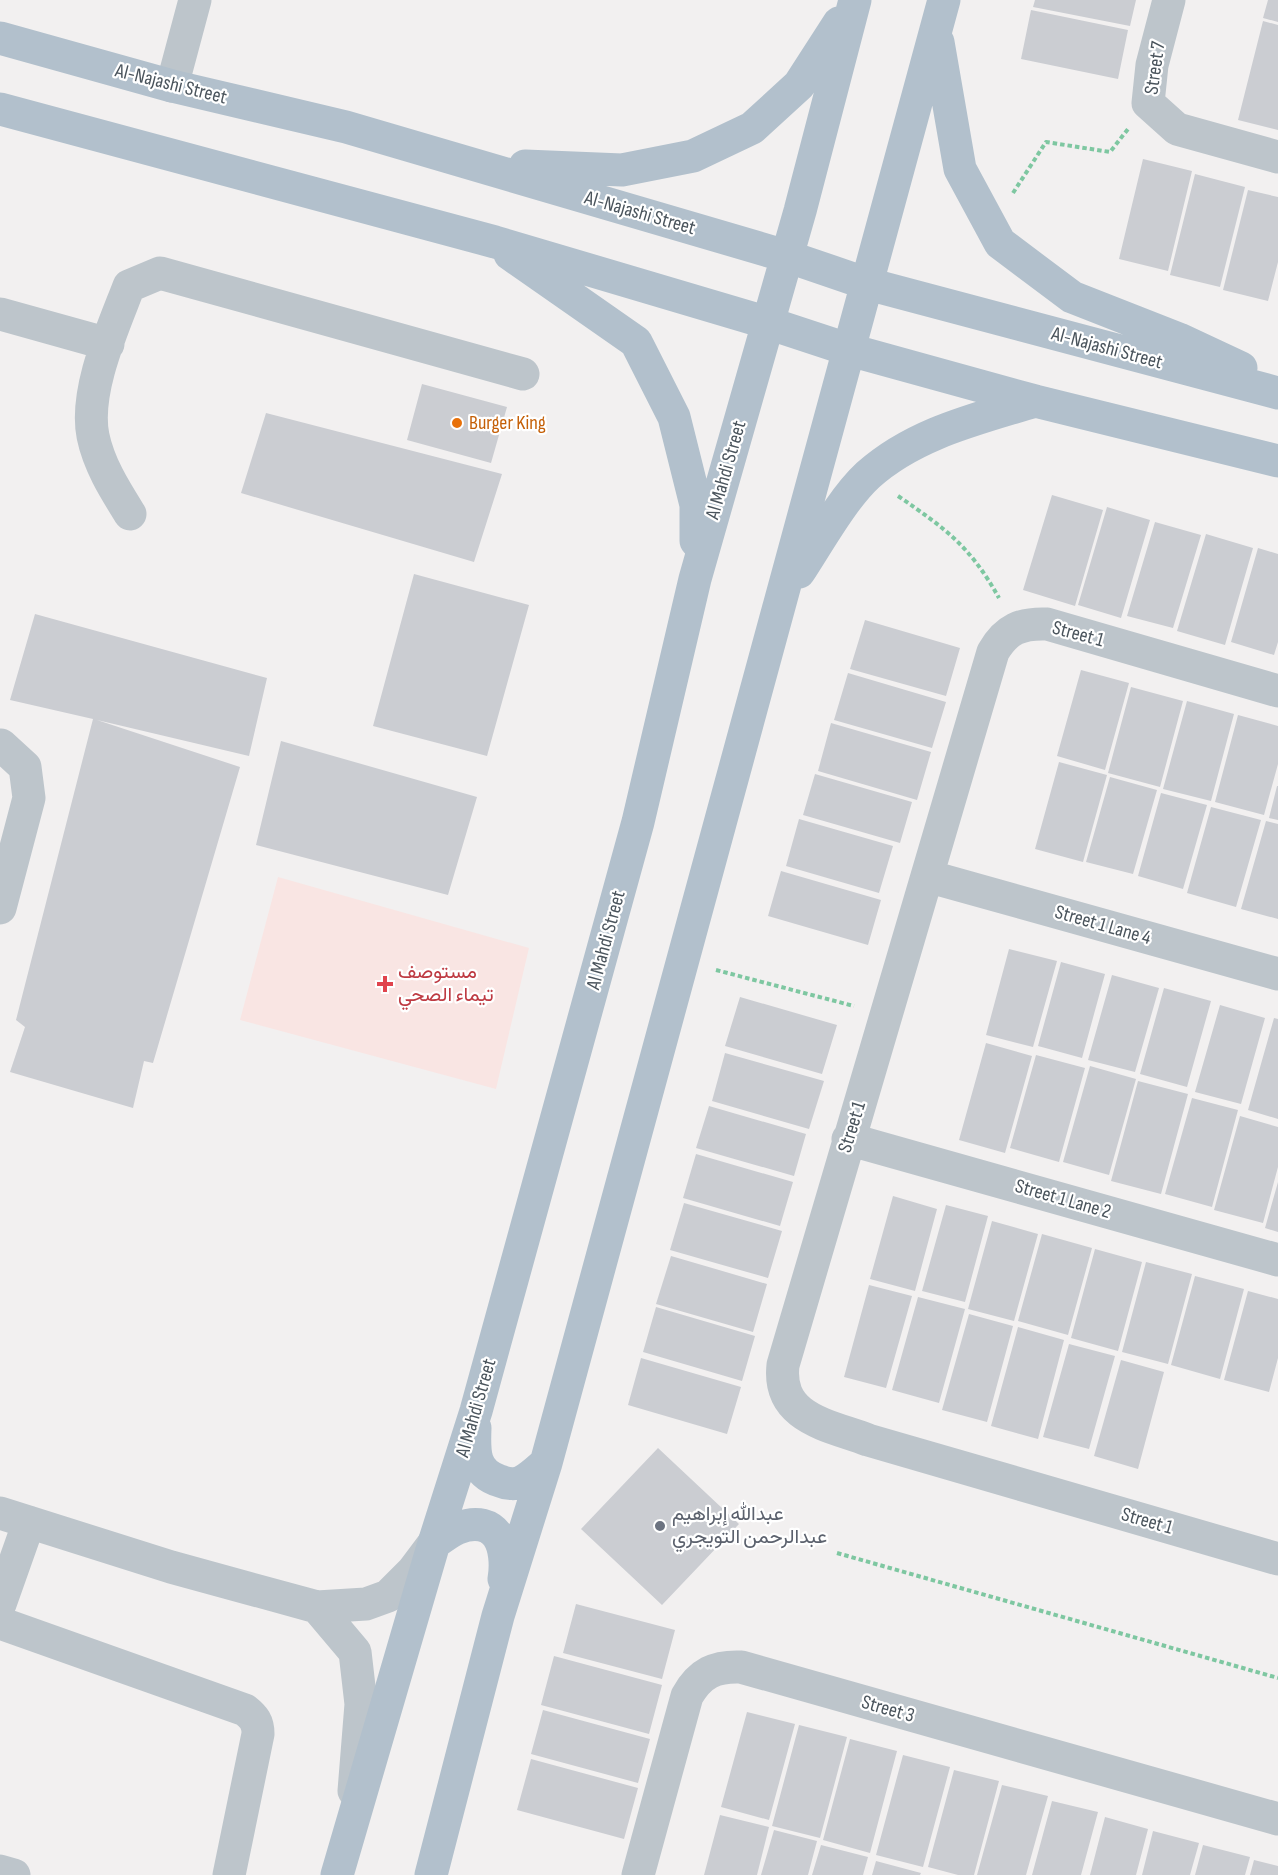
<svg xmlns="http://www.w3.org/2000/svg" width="1278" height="1875" font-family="'Sofia Sans Condensed',Vazirmatn,sans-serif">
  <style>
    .medical { fill: #f9e5e3 }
    .building { fill: #cbcdd2 }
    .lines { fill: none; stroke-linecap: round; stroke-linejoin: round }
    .path { stroke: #7ec7a1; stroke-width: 4; stroke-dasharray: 4.5 3; stroke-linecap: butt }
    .minor { stroke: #bdc5cb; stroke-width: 33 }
    .major { stroke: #b2c0cc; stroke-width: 33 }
    .food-dot { fill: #e8710a; stroke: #fff; stroke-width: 2 }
    .health-dot { fill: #e0444e; stroke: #fff; stroke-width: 2 }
    .worship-dot { fill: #6b7280; stroke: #fff; stroke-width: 2 }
    .labels { text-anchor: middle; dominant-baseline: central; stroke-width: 4.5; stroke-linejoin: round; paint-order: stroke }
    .street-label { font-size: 20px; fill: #4a545c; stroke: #fff }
    .food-label { font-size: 20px; fill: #c56008; stroke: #fff; text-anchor: start }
    .health-label { font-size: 20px; fill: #be3a42; stroke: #fff; text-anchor: start }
    .worship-label { font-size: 20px; fill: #5b616d; stroke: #fff; text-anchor: start }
  </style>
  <rect width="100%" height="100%" fill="#f2f0f0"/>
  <path class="medical" d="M278 877 529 948 496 1089 240 1020Z"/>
  <path class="building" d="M1035 0H1136L1130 26 1033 7Z
    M1268 0H1278V22L1263 18Z
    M1031 10 1128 30 1118 79 1021 59Z
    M1263 21 1278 25V130L1238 120Z
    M1143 159 1192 171 1168 271 1119 259Z
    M1195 174 1245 187 1220 287 1170 275Z
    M1248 190 1278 197V262L1268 301 1223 290Z
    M422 384 507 407 491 463 407 440Z
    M266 413 502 474 474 562 241 493Z
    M1052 495 1103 510 1075 606 1023 590Z
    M1107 507 1150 520 1121 618 1078 605Z
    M1155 522 1201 535 1173 628 1127 616Z
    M1206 534 1253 548 1225 645 1177 631Z
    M1258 548 1278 554V642L1274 655 1231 642Z
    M414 574 529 605 487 756 373 726Z
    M35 614 267 678 249 756 97 720 240 767 153 1063 144 1061 133 1108 10 1072 25 1027 16 1020 93 719 10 700Z
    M865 620 960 648 946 696 850 669Z
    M1081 670 1129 683 1105 770 1057 756Z
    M848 673 946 702 932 748 834 720Z
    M1131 687 1183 701 1160 787 1108 773Z
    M1187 701 1234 714 1211 801 1163 789Z
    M1238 715 1278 726V764L1264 815 1215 802Z
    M831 723 931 752 917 800 818 771Z
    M281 741 477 797 448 895 256 845Z
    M1059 762 1107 775 1083 862 1035 849Z
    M815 774 912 802 900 843 803 815Z
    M1110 777 1157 790 1133 874 1086 862Z
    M1277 786H1278V820L1269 818Z
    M1161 793 1207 805 1183 889 1138 876Z
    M1211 807 1261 820 1236 907 1187 893Z
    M799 819 893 846 879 893 786 866Z
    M1266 821 1278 824V919L1241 909Z
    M781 871 881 900 868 945 768 916Z
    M1009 949 1057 961 1033 1047 986 1035Z
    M1061 962 1105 974 1082 1058 1038 1046Z
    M1112 975 1159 988 1135 1072 1088 1060Z
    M1164 988 1211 1001 1187 1087 1140 1074Z
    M740 997 837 1025 822 1074 725 1046Z
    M1220 1005 1265 1018 1241 1104 1195 1092Z
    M1274 1018 1278 1019V1119L1248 1110Z
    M986 1043 1032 1056 1005 1153 959 1140Z
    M725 1053 824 1081 809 1129 712 1101Z
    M1036 1055 1085 1068 1059 1162 1010 1148Z
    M1090 1066 1136 1079 1109 1175 1063 1162Z
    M1138 1081 1188 1094 1161 1194 1111 1181Z
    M1192 1098 1238 1110 1212 1207 1165 1194Z
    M709 1106 806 1134 794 1176 696 1148Z
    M1240 1116 1278 1127V1167L1263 1223 1214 1210Z
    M696 1154 793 1182 780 1226 683 1198Z
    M1278 1182V1232L1265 1228Z
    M893 1196 937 1209 915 1291 870 1279Z
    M684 1203 782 1231 768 1278 670 1250Z
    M946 1205 988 1216 965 1302 922 1291Z
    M992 1221 1038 1234 1014 1321 968 1309Z
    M1042 1234 1092 1248 1068 1335 1018 1321Z
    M1095 1249 1142 1262 1118 1351 1071 1338Z
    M671 1256 767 1284 753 1332 656 1304Z
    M1146 1262 1192 1274 1168 1364 1122 1352Z
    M1195 1276 1244 1289 1220 1379 1171 1365Z
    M869 1285 912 1296 886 1388 844 1377Z
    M1248 1291 1278 1299V1358L1269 1392 1224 1380Z
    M918 1297 965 1309 939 1403 892 1390Z
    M656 1307 755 1336 742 1381 643 1352Z
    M969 1314 1013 1326 987 1422 942 1410Z
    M1018 1327 1064 1340 1038 1439 991 1426Z
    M1069 1344 1115 1356 1089 1449 1043 1437Z
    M641 1358 741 1387 727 1434 628 1405Z
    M1121 1360 1164 1372 1138 1469 1094 1456Z
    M658 1448 739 1524 662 1605 581 1529Z
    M576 1604 675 1630 662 1679 563 1653Z
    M554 1656 662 1685 649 1734 541 1705Z
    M543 1710 650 1739 638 1783 531 1754Z
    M747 1712 795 1724 769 1820 721 1807Z
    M799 1725 847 1737 820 1838 772 1826Z
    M850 1739 897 1751 870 1853 823 1840Z
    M903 1755 950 1767 923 1867 876 1855Z
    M531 1759 638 1788 624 1839 517 1810Z
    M954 1770 999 1781 974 1875H958L928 1867Z
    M1002 1785 1048 1796 1026 1875H977Z
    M1052 1801 1098 1812 1081 1875H1032Z
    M720 1815 769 1827 757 1875H704Z
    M1105 1817 1148 1829 1136 1875H1090Z
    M774 1830 817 1841 808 1875H761Z
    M1153 1831 1199 1843 1190 1875H1142Z
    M821 1845 868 1857 863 1875H812Z
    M1203 1845 1250 1857 1245 1875H1195Z
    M1254 1860 1278 1866V1875H1250Z
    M876 1861 921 1873 920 1875H872Z"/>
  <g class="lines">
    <path class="path" d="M1013 193 1046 142 1110 152 1128 129
      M898 496C946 529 970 546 999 598
      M716 970 854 1006
      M837 1553 1278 1678"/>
    <path class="minor" d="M1169 0 1152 65 1148 103 1177 129 1278 157
      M172 86 195 0
      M0 314 108 344
      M130 514C115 490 99 465 93 436 84 391 113 328 129 286L160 273 523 374
      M1278 691 1047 624C1021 623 1006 629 993 652L783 1365C777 1419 829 1425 868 1440L1278 1559
      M927 876 1278 974
      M0 908 29 798 25 767 1 745
      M848 1139 1278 1260
      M0 1513 171 1567 317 1607 366 1604 388 1596 413 1571 434 1543
      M0 1604 29 1522
      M317 1607 355 1652 361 1704 354 1791
      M0 1623 245 1710C254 1717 258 1722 258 1734L229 1875
      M0 1871 14 1875
      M638 1875 687 1696C700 1673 715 1666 741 1667L1278 1819"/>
    <path class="major" d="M0 38 172 86 346 127 786 256 868 284 1278 393
      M938 42 960 169 1000 243 1072 297 1179 339 1241 368
      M0 109 495 242 768 323 850 350 1035 401 1278 461
      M525 166 622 170 693 156 752 128 799 85 839 23
      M510 254 636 342 674 417 696 505V541
      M799 572C818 543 843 498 868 475 915 433 977 419 1035 401
      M475 1428C474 1451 473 1473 500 1481 507 1484 517 1485 523 1481 531 1477 539 1469 546 1463
      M434 1543C442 1538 450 1531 458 1528 498 1513 509 1548 504 1579
      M337 1875 434 1543 476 1411 638 822 695 579 800 211 855 0
      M431 1875 498 1616 546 1463 944 0"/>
  </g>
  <circle class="food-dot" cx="457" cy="423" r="6"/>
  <path class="health-dot" d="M382 975h6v6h6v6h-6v6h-6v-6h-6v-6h6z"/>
  <circle class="worship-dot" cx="660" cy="1526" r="6"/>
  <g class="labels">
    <g class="street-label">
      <text transform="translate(1155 68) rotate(-82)">Street 7</text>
      <text transform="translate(171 84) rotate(14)">Al-Najashi Street</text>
      <text transform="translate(640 213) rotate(16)">Al-Najashi Street</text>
      <text transform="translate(1107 348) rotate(15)">Al-Najashi Street</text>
      <text transform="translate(726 470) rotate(-74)">Al Mahdi Street</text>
      <text transform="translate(1078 634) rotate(15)">Street 1</text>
      <text transform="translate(1103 925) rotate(16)">Street 1 Lane 4</text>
      <text transform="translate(606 940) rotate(-75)">Al Mahdi Street</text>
      <text transform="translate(852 1127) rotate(-73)">Street 1</text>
      <text transform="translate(1063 1199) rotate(16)">Street 1 Lane 2</text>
      <text transform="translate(476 1408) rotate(-74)">Al Mahdi Street</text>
      <text transform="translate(1147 1521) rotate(16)">Street 1</text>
      <text transform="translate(888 1709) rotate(16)">Street 3</text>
    </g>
    <g class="food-label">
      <text x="469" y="423">Burger King</text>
    </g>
    <g class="health-label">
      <text x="398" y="972">مستوصف<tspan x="398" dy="23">تيماء الصحي</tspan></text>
    </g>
    <g class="worship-label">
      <text x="672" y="1514">عبدالله إبراهيم<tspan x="672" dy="23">عبدالرحمن التويجري</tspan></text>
    </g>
  </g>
</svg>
